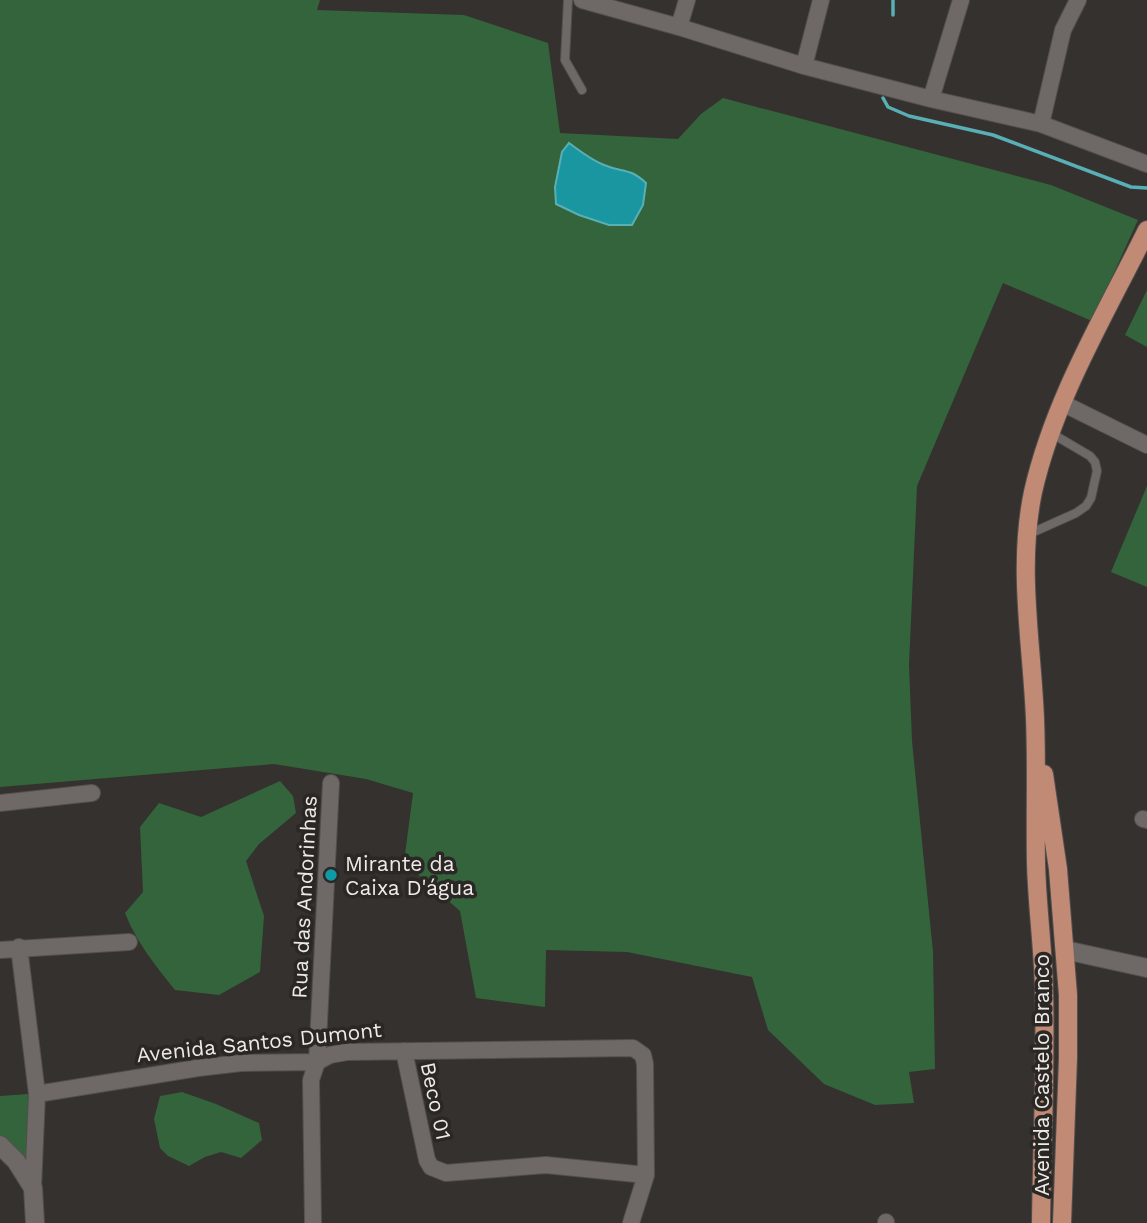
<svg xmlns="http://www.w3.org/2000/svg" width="1147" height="1223" font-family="'Work Sans',sans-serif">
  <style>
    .green { fill: #33643b }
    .water { fill: #1a96a0; stroke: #59afb6; stroke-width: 2 }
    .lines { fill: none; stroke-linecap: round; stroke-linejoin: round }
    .stream { stroke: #59afb6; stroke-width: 3.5 }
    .service-casing { stroke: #534f4d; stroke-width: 10 }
    .minor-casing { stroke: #534f4d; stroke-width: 18 }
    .tertiary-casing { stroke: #534f4d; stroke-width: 20 }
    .primary-casing { stroke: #534f4d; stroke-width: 20 }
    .service { stroke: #6e6966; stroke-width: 8 }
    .minor { stroke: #6e6966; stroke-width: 16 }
    .tertiary { stroke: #6e6966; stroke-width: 18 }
    .primary { stroke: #c08a75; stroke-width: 18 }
    .culture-dot { fill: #0f9aa8; stroke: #2b2725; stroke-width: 2.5 }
    .labels { text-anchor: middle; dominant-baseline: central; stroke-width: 7; stroke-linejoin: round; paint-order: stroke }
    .poi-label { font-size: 21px; fill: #edeae8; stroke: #2b2725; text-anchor: start }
    .street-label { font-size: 21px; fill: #edeae8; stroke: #2b2725 }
  </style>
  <rect width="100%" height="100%" fill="#35312e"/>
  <path class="green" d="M0 0H320L317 10 464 15 548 43 560 133 678 139 701 114 723 98 1051 185 1138 220 1092 321 1003 283 917 486 909 665 912 741 933 952 935 1069 909 1072 914 1103 875 1105 824 1084 768 1030 752 977 627 952 546 950 545 1007 476 998 460 911 404 862 413 793 366 779 274 764 0 787Z
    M1147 290V347L1125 335Z
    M1147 486V587L1111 572Z
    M280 781 293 796 296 813 259 844 246 861 264 916 260 972 219 995 175 990C155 965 137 943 125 913L143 892 140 827 159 803 201 817Z
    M182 1092 216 1104 259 1123 262 1140 241 1158 221 1152 205 1157 189 1166 168 1156 160 1148 154 1119 160 1096Z
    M28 1094V1165L13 1147 0 1136V1096Z"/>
  <path class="water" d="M569 143C580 151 591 160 604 165 623 173 629 167 646 183L643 205 632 225H609L579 215 556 204 555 187 562 152Z"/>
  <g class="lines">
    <path class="stream" d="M893 15V0
      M883 98 888 107 909 116 993 135 1131 187 1147 188"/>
    <g class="service-casing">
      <path id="service" d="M568 0 565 60 582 90
        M1027 535 1076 513 1086 506 1091 498 1097 471 1095 462 1090 456 1051 433"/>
    </g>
    <g class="minor-casing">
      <path id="minor" d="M582 0 679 27 804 66 931 99 1041 124 1147 164
        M679 27 687 0
        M804 66 821 0
        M931 99 961 0
        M1041 124 1063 30 1078 0
        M1062 403 1147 445
        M0 803 92 793
        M1143 819 1147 820
        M19 947 37 1094 33 1188
        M0 950 129 942
        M404 1051 427 1160 431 1167 446 1173 546 1165 646 1175
        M37 1094 198 1068 241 1063 317 1062 330 1055 347 1052 633 1048 643 1055 645 1064 646 1175 631 1223
        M886 1222V1223
        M313 1223 311 1080 317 1062 331 783"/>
    </g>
    <g class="tertiary-casing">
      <path id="tertiary" d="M1065 950 1147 968
        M0 1145 16 1161 33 1188 35 1223"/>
    </g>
    <g class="primary-casing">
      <path id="primary" d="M1044 774 1058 869 1068 995V1058L1062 1223
        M1041 1223C1042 1145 1046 1067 1044 990 1043 947 1037 905 1036 863 1035 815 1037 767 1035 719 1032 644 1017 568 1033 492 1054 399 1105 315 1147 230"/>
    </g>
    <use href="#service" class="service"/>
    <use href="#minor" class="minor"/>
    <use href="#tertiary" class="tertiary"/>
    <use href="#primary" class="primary"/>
  </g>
  <circle class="culture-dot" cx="331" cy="875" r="7"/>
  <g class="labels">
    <g class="poi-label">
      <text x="345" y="863">Mirante da<tspan x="345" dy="24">Caixa D'água</tspan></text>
    </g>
    <g class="street-label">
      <text transform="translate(304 897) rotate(-87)">Rua das Andorinhas</text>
      <text transform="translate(259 1042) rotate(-6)">Avenida Santos Dumont</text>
      <text transform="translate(1041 1075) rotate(-90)">Avenida Castelo Branco</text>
      <text transform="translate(436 1101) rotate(78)">Beco 01</text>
    </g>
  </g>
</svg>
